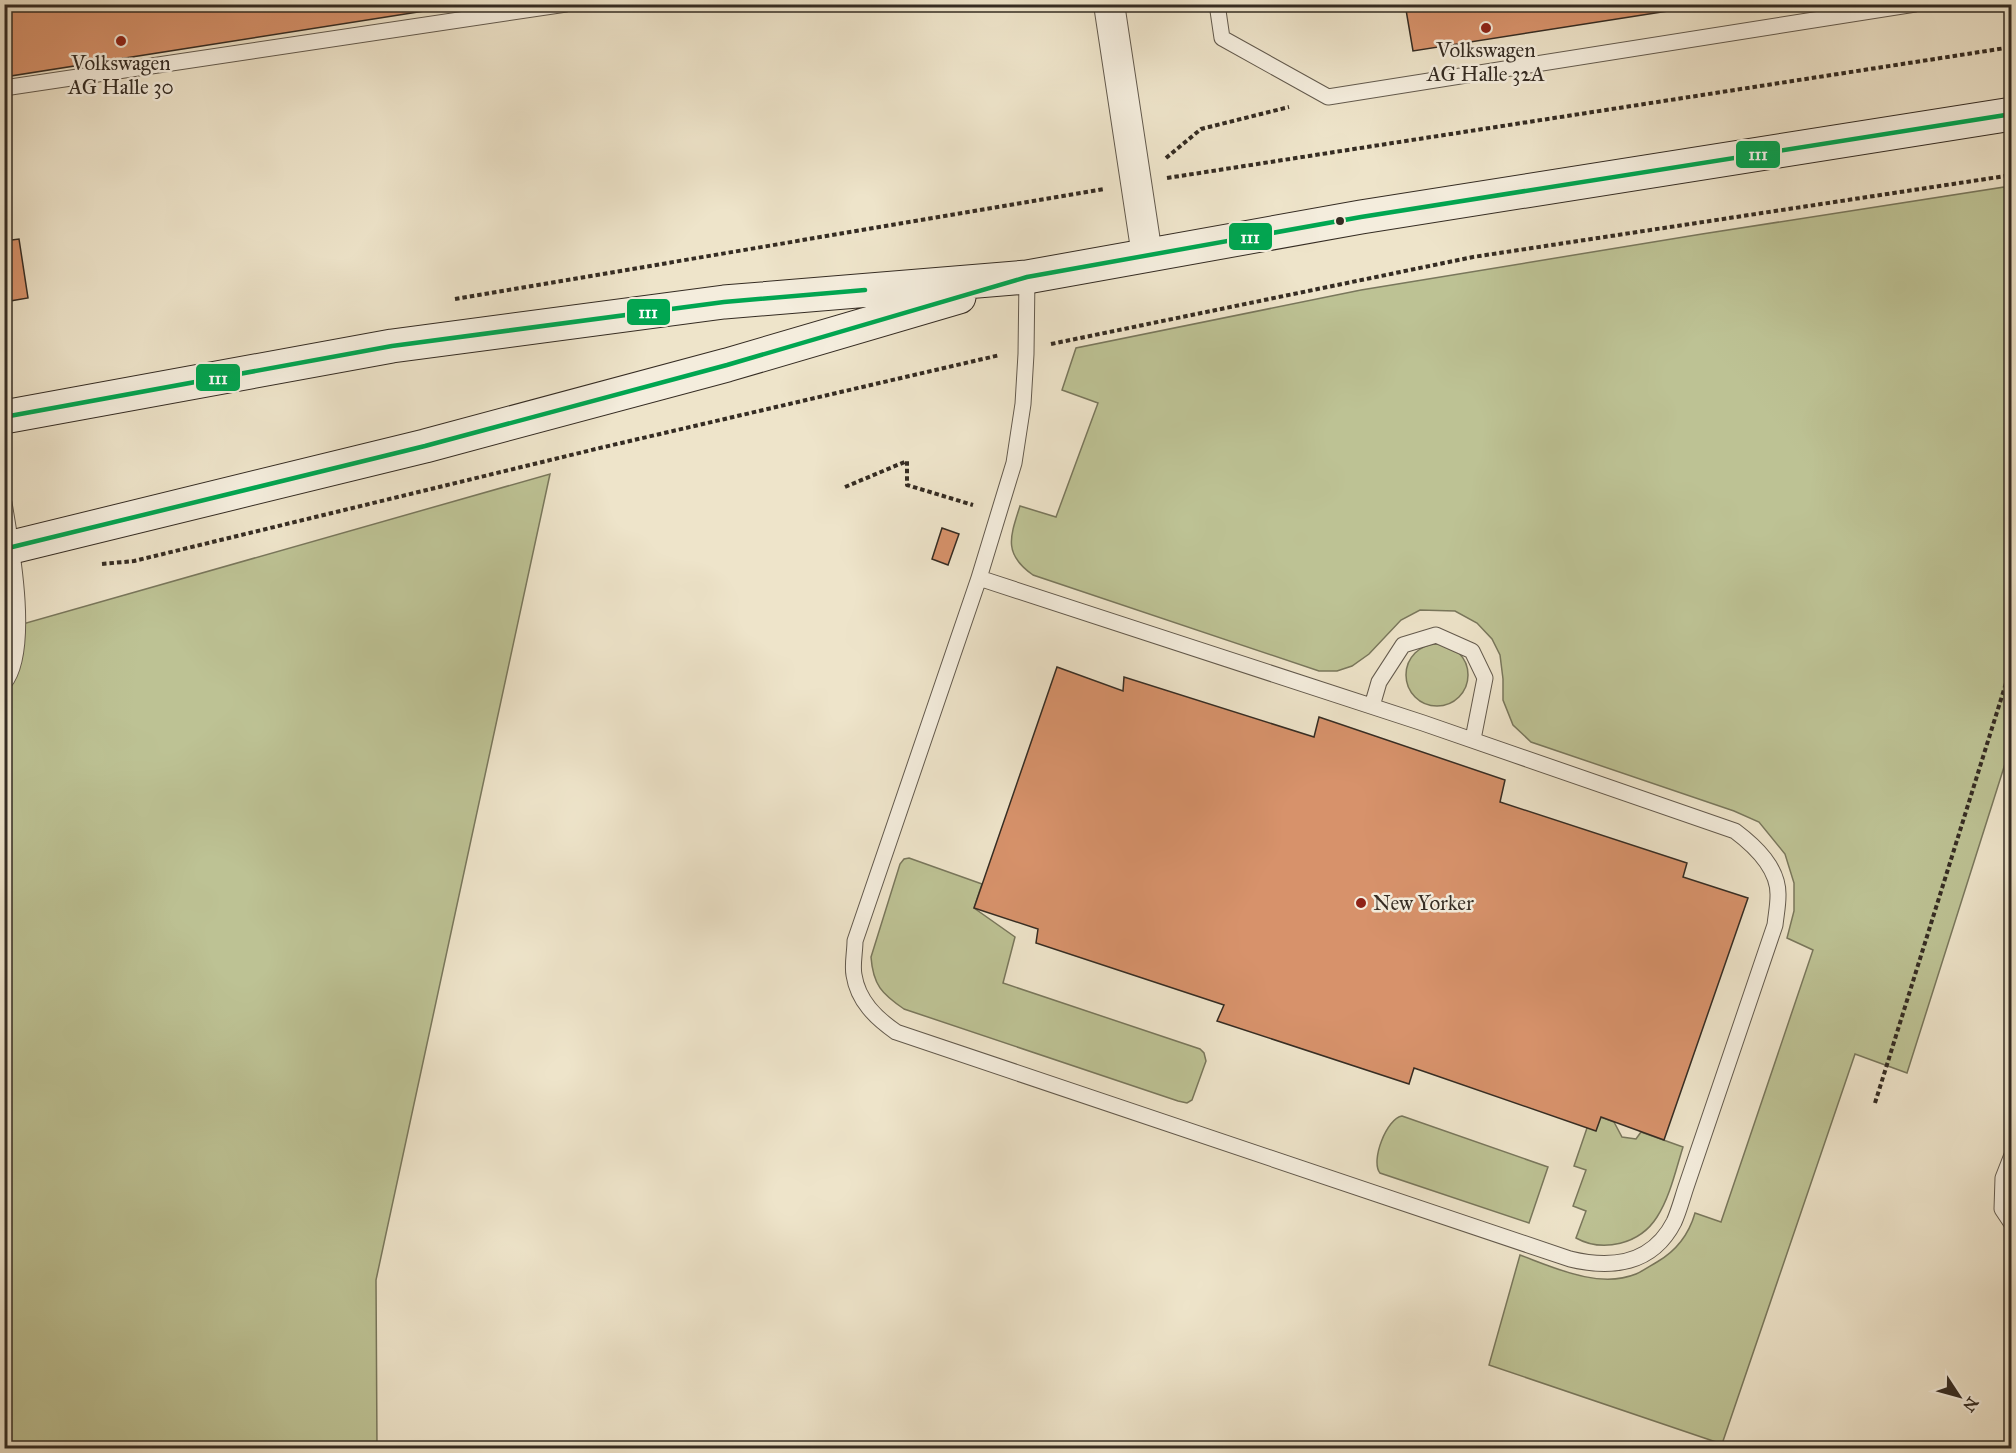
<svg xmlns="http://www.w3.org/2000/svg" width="2016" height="1453" font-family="'IM FELL Great Primer',serif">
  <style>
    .green { fill: #bdc294; stroke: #79775c; stroke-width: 1.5 }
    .building { fill: #d7926b; stroke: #352c23; stroke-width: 1.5 }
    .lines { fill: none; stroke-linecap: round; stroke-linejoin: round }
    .service-casing { stroke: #635a4d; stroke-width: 17 }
    .minor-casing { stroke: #635a4d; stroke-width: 32 }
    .secondary-casing { stroke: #352c23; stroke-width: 35 }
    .path { stroke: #352c23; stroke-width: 4; stroke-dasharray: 4.5 3; stroke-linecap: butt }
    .service { stroke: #f4eddd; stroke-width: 15 }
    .minor { stroke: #f4eddd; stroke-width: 30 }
    .secondary { stroke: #f4eddd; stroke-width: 33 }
    .bus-1-casing { stroke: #f4eddd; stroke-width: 9 }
    .bus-1 { stroke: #00a651; stroke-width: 4.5 }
    .poi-dot { fill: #8f2418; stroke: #f4eddd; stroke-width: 2 }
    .bus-dot { fill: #352c23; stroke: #f4eddd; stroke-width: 2 }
    .labels { text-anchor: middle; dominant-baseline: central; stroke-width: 5; stroke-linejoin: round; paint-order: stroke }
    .poi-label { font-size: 21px; fill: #352c23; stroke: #f4eddd }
    .line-badge { stroke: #f4eddd; stroke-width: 2 }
    .badge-label { font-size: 16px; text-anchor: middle; font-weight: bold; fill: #fff }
  </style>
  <rect width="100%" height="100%" fill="#eee4ca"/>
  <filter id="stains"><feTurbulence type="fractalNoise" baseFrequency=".00333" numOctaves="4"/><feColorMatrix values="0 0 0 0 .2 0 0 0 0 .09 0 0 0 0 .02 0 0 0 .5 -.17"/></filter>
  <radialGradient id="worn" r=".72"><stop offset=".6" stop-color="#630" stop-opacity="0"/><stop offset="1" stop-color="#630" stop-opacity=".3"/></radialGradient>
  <path class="green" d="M2011 186V745L1907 1073 1855 1054 1722 1444 1489 1365 1520 1255C1555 1268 1599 1289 1636 1274 1643 1271 1650 1266 1657 1262 1676 1251 1689 1234 1695 1213L1721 1222 1813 950 1787 938 1794 911V883L1785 854 1759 822 1734 811 1531 742 1513 725 1503 700V679L1500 655 1492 639 1477 623 1455 611 1420 610 1401 620 1369 654 1352 666 1337 671H1319L1033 575C1003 554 1010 537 1020 506L1056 517 1098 403 1062 390 1076 348 1361 290 1702 234Z
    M550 474 376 1280 377 1448H5V629Z
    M1406 675a31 31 0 1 1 62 0a31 31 0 1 1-62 0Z
    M909 858 982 884 974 908 1015 937 1003 983 1200 1049 1204 1053 1206 1061 1192 1100 1187 1103 1178 1101 904 1009C882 994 873 985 871 957L900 864 904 859Z
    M1402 1116 1548 1167 1529 1223 1380 1173C1370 1161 1387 1118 1402 1116Z
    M1601 1117 1614 1122 1622 1137 1636 1139 1641 1132 1683 1147C1676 1169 1670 1197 1657 1217 1640 1244 1603 1253 1576 1238L1586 1211 1573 1206 1586 1170 1574 1166 1587 1128Z"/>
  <path class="building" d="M4 4H469L4 77Z
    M1405 4H1713L1413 51Z
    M19 239 28 298 4 302V241Z
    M942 528 959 534 948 565 932 559Z
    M1057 667 1123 691 1124 677 1314 737 1319 717 1505 780 1500 802 1687 863 1683 877 1748 898 1664 1140 1601 1117 1596 1131 1414 1068 1409 1084 1217 1021 1224 1005 1036 943 1038 929 974 908Z"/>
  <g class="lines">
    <g class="service-casing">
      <path id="service" d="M1217 4 1222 38 1328 97 1915 4
        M4 88 566 4
        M4 503C11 544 31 651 4 683
        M979 578 1423 723 1735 831C1755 846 1779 868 1778 896 1778 906 1776 915 1775 925L1686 1187C1682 1199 1679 1211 1674 1222 1652 1265 1611 1269 1570 1259L896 1032C876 1018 858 1001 854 975 852 965 855 952 855 941L979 578 1014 463 1023 404 1026 354 1027 277
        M1372 706 1379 682 1403 645 1436 635 1472 651 1485 678 1473 739
        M2012 1155 2003 1178 2002 1209 2012 1224"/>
    </g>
    <g class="minor-casing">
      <path id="minor" d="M1109 4 1147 255"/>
    </g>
    <g class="secondary-casing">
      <path id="secondary" d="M4 417 392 346 724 302 1027 277 1361 217 2012 114
        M4 549 425 446 727 365 959 297"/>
    </g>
    <path class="path" d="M1166 158 1201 129 1289 107
      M1167 178 2012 47
      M455 299 1104 189
      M1051 344 1473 257 2012 175
      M845 487 907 461V485L973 505
      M102 564 134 561 604 447 1000 355
      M1875 1103 2012 664"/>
    <use href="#service" class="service"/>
    <use href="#minor" class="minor"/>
    <use href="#secondary" class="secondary"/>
    <g class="bus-1-casing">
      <path id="bus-1" d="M4 417 392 346 724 302 865 290
        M4 549 425 446 727 365 1027 277 1361 217 2012 114"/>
    </g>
    <use href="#bus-1" class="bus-1"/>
  </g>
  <g class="poi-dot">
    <circle cx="1486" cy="28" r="6"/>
    <circle cx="121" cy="41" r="6"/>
    <circle cx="1361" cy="903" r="6"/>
  </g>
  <circle class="bus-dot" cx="1340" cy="221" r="5"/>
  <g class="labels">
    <g class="poi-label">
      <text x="1486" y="50">Volkswagen<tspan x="1486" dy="24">AG Halle 32A</tspan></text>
      <text x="121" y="63">Volkswagen<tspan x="121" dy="24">AG Halle 30</tspan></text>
      <text x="1373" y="903" text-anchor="start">New Yorker</text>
    </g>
  </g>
  <g class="line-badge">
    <rect x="1735" y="140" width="46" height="29" rx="6" fill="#00a651"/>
    <rect x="1228" y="222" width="45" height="29" rx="6" fill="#00a651"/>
    <rect x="626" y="298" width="45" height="28" rx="6" fill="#00a651"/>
    <rect x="195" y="363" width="46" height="29" rx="6" fill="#00a651"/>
  </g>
  <g class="badge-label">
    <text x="1758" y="160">111</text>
    <text x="1250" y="243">111</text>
    <text x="648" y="318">111</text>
    <text x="218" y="384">111</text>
  </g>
  <rect width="2016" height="1453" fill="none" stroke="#eee4ca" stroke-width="24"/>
  <rect x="6" y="6" width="2004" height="1441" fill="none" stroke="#352c23" stroke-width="3"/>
  <rect x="12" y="12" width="1992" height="1429" fill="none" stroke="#352c23" stroke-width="1.5"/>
  <g transform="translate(1959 1396) rotate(126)" stroke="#f4eddd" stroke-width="4.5" paint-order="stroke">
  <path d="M0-4.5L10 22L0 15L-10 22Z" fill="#352c23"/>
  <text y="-9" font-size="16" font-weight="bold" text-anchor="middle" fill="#352c23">N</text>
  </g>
  <rect width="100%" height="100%" filter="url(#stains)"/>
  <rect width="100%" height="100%" fill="url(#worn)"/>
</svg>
